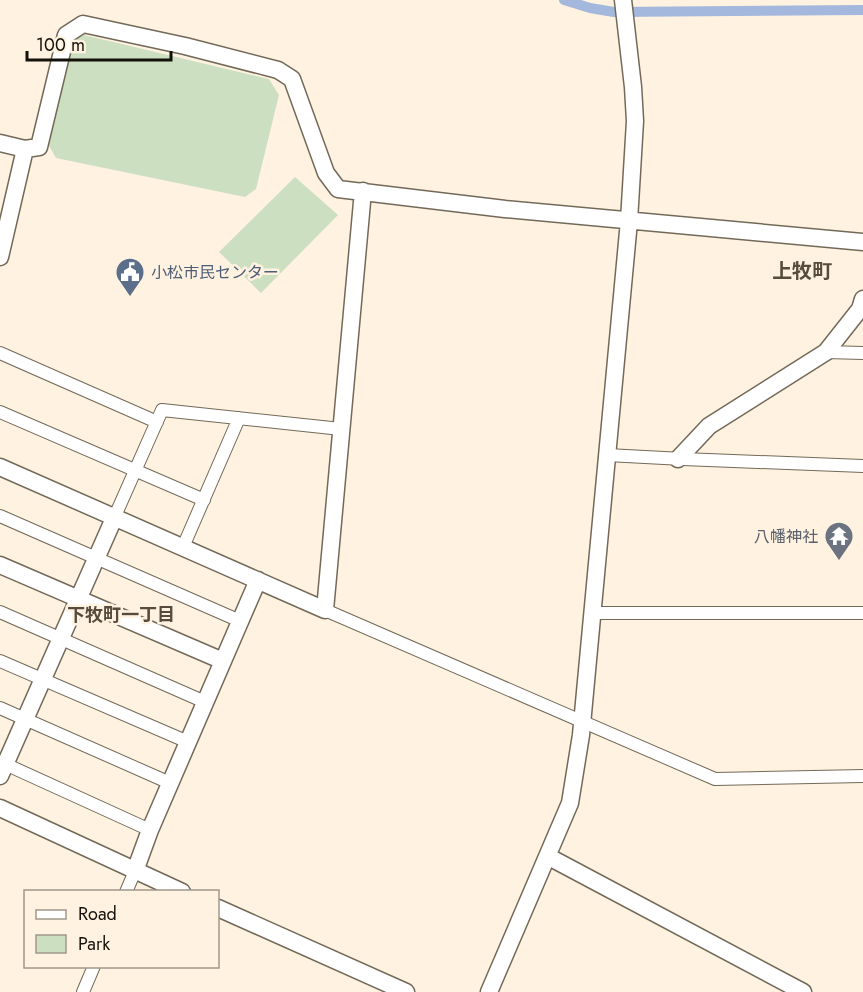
<svg xmlns="http://www.w3.org/2000/svg" width="863" height="992" font-family="Jost,'Noto Sans JP',sans-serif">
  <style>
    .green { fill: #cddfc1 }
    .lines { fill: none; stroke-linecap: round; stroke-linejoin: round }
    .canal { stroke: #a4b7dc; stroke-width: 10 }
    .street-casing { stroke: #736959; stroke-width: 14 }
    .secondary-casing { stroke: #736959; stroke-width: 19 }
    .street { stroke: #fff; stroke-width: 12 }
    .secondary { stroke: #fff; stroke-width: 16 }
    .labels { text-anchor: middle; dominant-baseline: central; stroke-width: 5; stroke-linejoin: round; paint-order: stroke }
    .service-label { font-size: 16px; fill: #4e5e75; stroke: #fff2e0; text-anchor: start }
    .worship-label { font-size: 16px; fill: #5b616d; stroke: #fff2e0; text-anchor: end }
    .neighbourhood-label { font-size: 18px; font-weight: bold; fill: #564c3d; stroke: #fff2e0 }
    .quarter-label { font-size: 20px; font-weight: bold; fill: #564c3d; stroke: #fff2e0 }
  </style>
  <rect width="100%" height="100%" fill="#fff2e0"/>
  <path class="green" d="M84 35 269 79 279 95 256 189 245 197 56 158 47 142 71 42Z
    M295 177 338 215 261 293 219 252Z"/>
  <g class="lines">
    <path class="canal" d="M564 0 590 8 614 12 863 10"/>
    <g class="street-casing">
      <path id="street" d="M826 352 863 353
        M0 353 157 422
        M0 412 204 500
        M607 455 683 459 863 466
        M0 516 240 621
        M115 516 162 410 341 429
        M183 547 239 418
        M325 610 715 779 863 776
        M0 612 205 702
        M592 613H863
        M0 661 188 742
        M0 708 170 783
        M5 764 150 830
        M126 892 135 871
        M83 992 94 966"/>
    </g>
    <g class="secondary-casing">
      <path id="secondary" d="M0 143 25 149 39 147 66 35 83 24 185 46 278 70 292 79 326 173 338 189 505 209 863 242
        M0 257 25 149
        M678 459 709 426 826 352 860 309 863 299
        M0 467 325 610 363 191
        M0 565 223 661
        M0 776 115 516
        M0 808 182 892
        M549 857 803 992
        M135 871 150 830 258 580
        M218 908 406 992
        M489 992 570 803 581 735 629 221 635 121 633 87 623 0"/>
    </g>
    <use href="#street" class="street"/>
    <use href="#secondary" class="secondary"/>
  </g>
  <defs>
    <g id="civic-pin" transform="scale(1.5)"><path d="M0 17L-7.5 6A9.5 9.5 0 1 1 7.5 6Z" fill="#5c6f8a" stroke="#fff2e0"/><path d="M-.6-6.5H3V-4.5H.6V-3L4-1V1h2V6H-6V1h2V-1L-.6-3ZM-1.2 2.5V6h2.4V2.5Z" fill="#fff"/></g>
    <g id="temple-pin" transform="scale(1.5)"><path d="M0 17L-7.5 6A9.5 9.5 0 1 1 7.5 6Z" fill="#6b7280" stroke="#fff2e0"/><path d="M0-6L5-2H3V0L6.5 2.5H4V6H1.5V3h-3V6H-4V2.5H-6.5L-3 0V-2H-5Z" fill="#fff"/></g>
  </defs>
  <g fill-rule="evenodd">
    <use href="#civic-pin" x="130" y="272"/>
    <use href="#temple-pin" x="839" y="536"/>
  </g>
  <g class="labels">
    <g class="service-label">
      <text x="151" y="272">小松市民センター</text>
    </g>
    <g class="worship-label">
      <text x="818" y="536">八幡神社</text>
    </g>
    <g class="neighbourhood-label">
      <text x="121" y="615">下牧町一丁目</text>
    </g>
    <g class="quarter-label">
      <text x="802" y="271">上牧町</text>
    </g>
  </g>
  <rect x="24" y="890" width="195" height="78" fill="#fff2e0" stroke="#a1988a" stroke-width="1.5"/>
  <rect x="36" y="910" width="30" height="9" fill="#ffffff" stroke="#a1988a" stroke-width="1.5"/>
  <text x="78" y="920" font-size="18" fill="#14100a">Road</text>
  <rect x="36" y="935" width="30" height="18" fill="#cddfc1" stroke="#a1988a" stroke-width="1.5"/>
  <text x="78" y="950" font-size="18" fill="#14100a">Park</text>
  <path d="M27 51v9h144v-9" fill="none" stroke="#14100a" stroke-width="3"/>
  <text x="36" y="51" font-size="18" fill="#14100a" stroke="#fff2e0" stroke-width="4.5" paint-order="stroke">100 m</text>
</svg>
